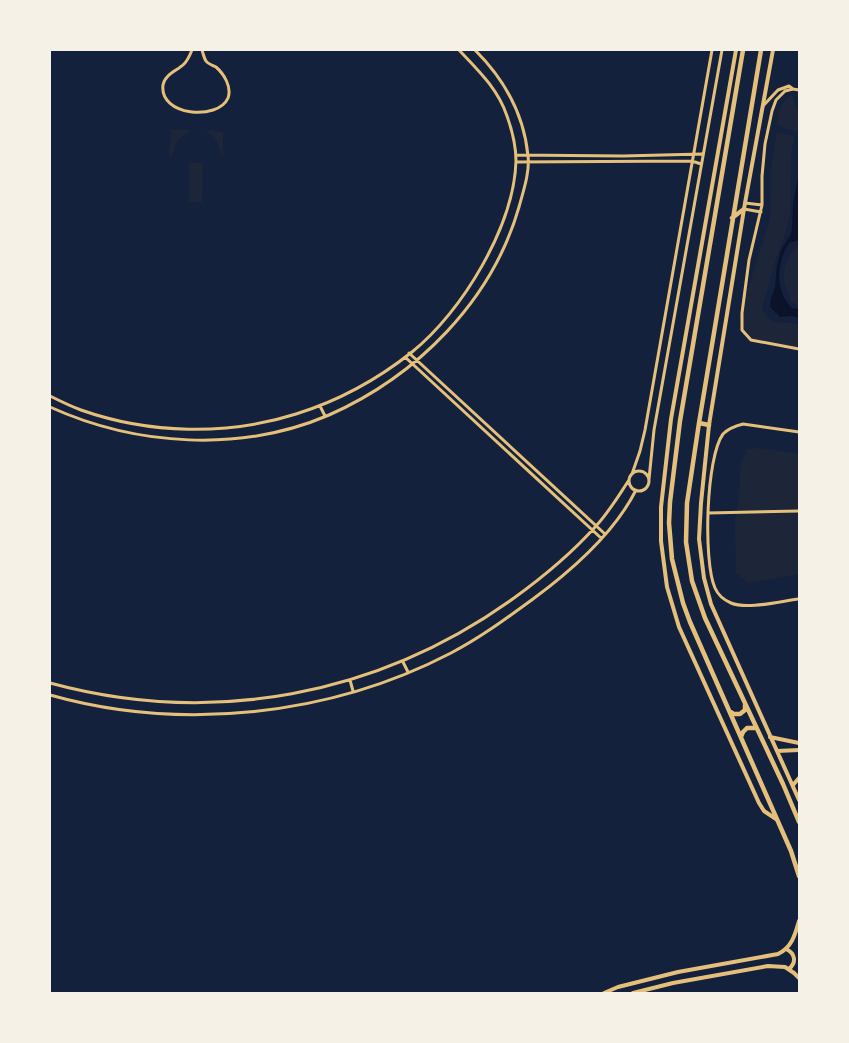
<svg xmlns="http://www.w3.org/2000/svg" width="849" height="1043" font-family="'PT Sans',sans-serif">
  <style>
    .green { fill: #1d2539 }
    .water { fill: #0b132b }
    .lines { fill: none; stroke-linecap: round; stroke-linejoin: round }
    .minor { stroke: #e5c07b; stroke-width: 3 }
    .tertiary { stroke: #e5c07b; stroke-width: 4 }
    .primary { stroke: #e5c07b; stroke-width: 4.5 }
  </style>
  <rect width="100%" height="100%" fill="#14213d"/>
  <path class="green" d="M792 94 799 115V129L796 132 777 125C779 111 780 103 792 94Z
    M171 130H189V132C179 137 174 144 173 155L169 156Z
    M205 130 223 132V155H221C220 142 214 138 205 130Z
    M777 133 794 136 791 160 790 214 785 235 776 258 762 309C773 330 784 319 799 325V347L763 342 751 339 743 328 742 321 745 298 770 219 771 168Z
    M189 163H203L202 202H189Z
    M799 246V305L795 304 790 300C790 294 787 290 785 285 781 271 787 254 799 246Z
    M759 448 799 454V574L748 583 736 573 735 519 738 505 741 463 747 449Z"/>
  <path class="water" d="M799 173V240L789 243C777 263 774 290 792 308L799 309V318L791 316 780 317 770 307 771 298 775 288 777 265 781 250 791 234 792 228 793 203Z"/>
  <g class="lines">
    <path class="minor" d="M192 50C190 55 188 60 184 64 177 71 165 74 163 85 159 116 218 121 228 98 232 87 224 74 216 67 212 65 208 64 206 61 204 58 203 53 202 50
      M799 90 793 89 785 91 776 100 772 111 765 144 762 176V205L749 260 742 313V330L751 340 799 349
      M763 106 778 90 789 86 793 89
      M516 155 623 156 702 154
      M516 162 692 161 701 164
      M745 203 762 205
      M744 209 761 212
      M409 353 605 534
      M405 357 601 538
      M50 396C60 401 70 406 81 410 149 434 227 436 296 414 338 401 378 379 412 352 462 312 514 226 516 161 516 147 512 130 507 116 498 89 478 70 459 50
      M320 406 325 416
      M50 407C136 446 241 453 329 415 417 376 492 301 519 207 523 192 530 172 528 156 524 114 504 79 475 50
      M799 432 743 424C735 426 729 428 723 434 706 457 703 561 715 588 718 595 724 600 731 603 747 610 781 601 799 599
      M629 481a10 10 0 1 1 20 0a10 10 0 1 1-20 0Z
      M632 474 640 451 645 430 712 50
      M649 479 654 430 722 50
      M708 513 799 511
      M403 662 408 672
      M350 680 353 691
      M50 683C212 727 378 696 514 598 543 577 572 553 596 526 609 512 619 495 629 480
      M50 695C181 732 330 716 451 653 480 638 507 618 533 599 571 571 615 532 636 490"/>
    <path class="tertiary" d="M736 50 671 419 661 507V541L667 587 679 627 759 803 764 811 776 819
      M773 50 745 203 709 425 701 503 699 539 704 578 711 604 799 800
      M770 737 799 743
      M777 751 799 750
      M793 785 799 778
      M786 949C795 953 797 962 789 969
      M604 993 618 987 678 972 778 954C792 947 795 935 799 921
      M633 993 673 983 768 966 785 967 794 973 799 978"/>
    <path class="primary" d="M743 50 680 421 670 502 669 523 672 559 683 603 690 622 791 851 799 876
      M761 50 699 423 687 503 686 542 692 581 705 618 783 784 799 822
      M732 218 744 209
      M699 423 709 425
      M731 712 734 714H740L745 710V705
      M741 737 743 732 747 728H756"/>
  </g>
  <rect width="849" height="1043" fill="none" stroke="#f6f1e7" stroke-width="102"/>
</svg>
